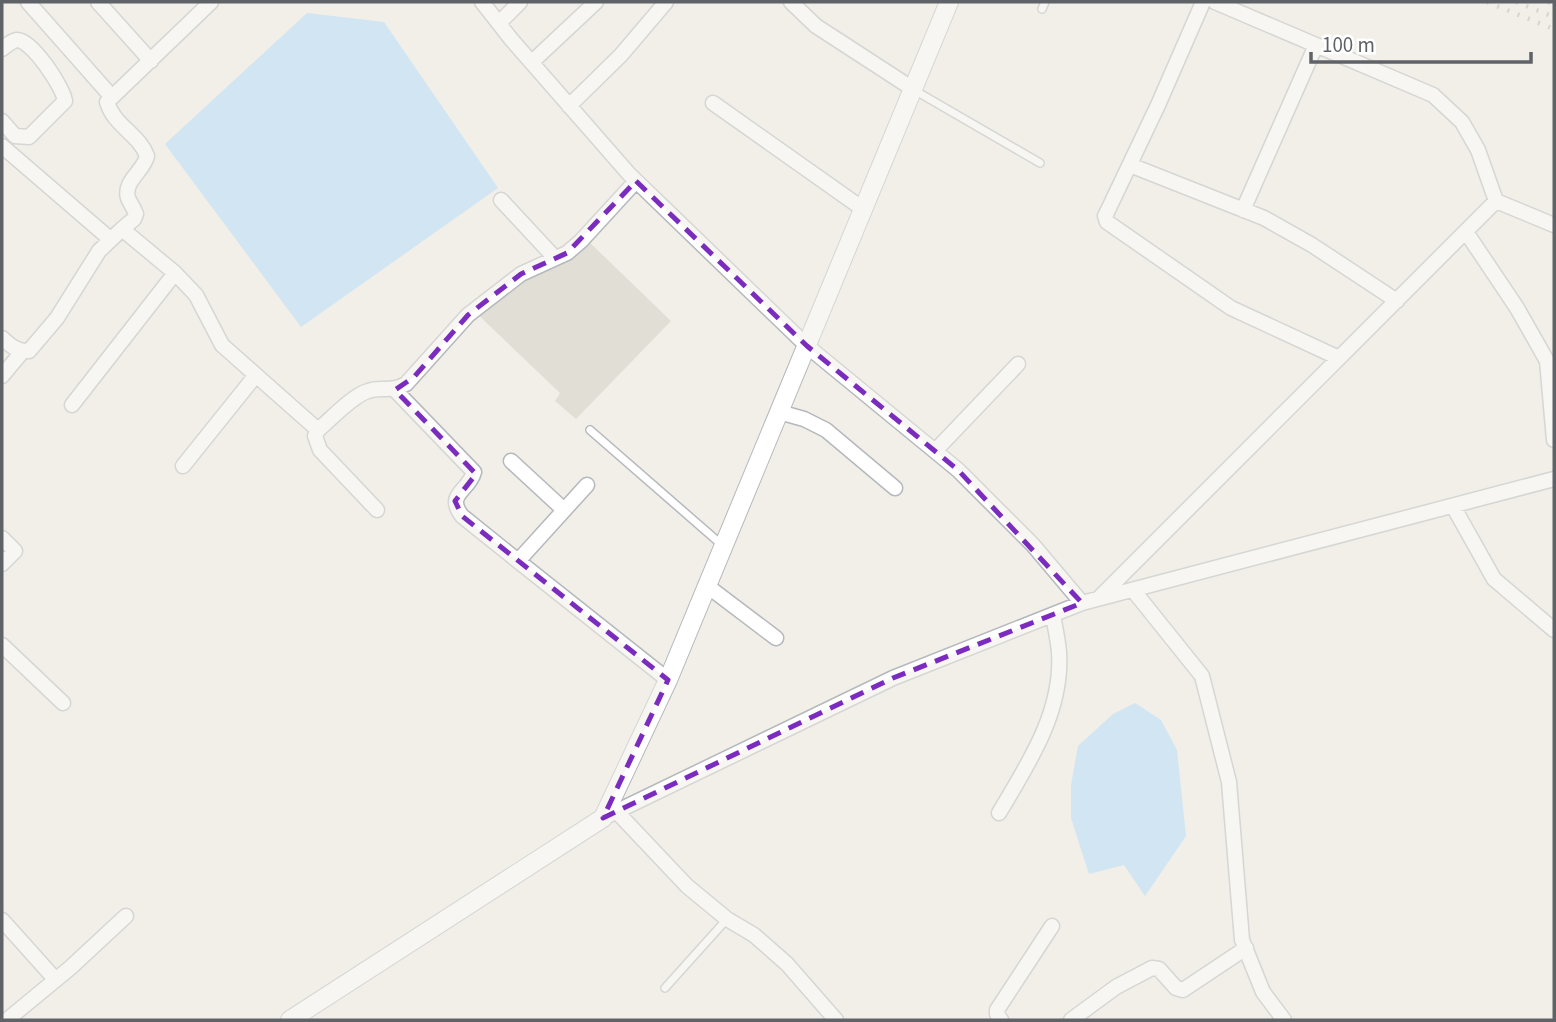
<svg xmlns="http://www.w3.org/2000/svg" width="1556" height="1022" font-family="'Source Sans 3',sans-serif">
  <style>
    .education { fill: #e1ded6 }
    .water { fill: #aadaff }
    .lines { fill: none; stroke-linecap: round; stroke-linejoin: round }
    .service-casing { stroke: #b5b8bc; stroke-width: 10 }
    .minor-casing { stroke: #b5b8bc; stroke-width: 17 }
    .tertiary-casing { stroke: #b5b8bc; stroke-width: 20 }
    .service { stroke: #fff; stroke-width: 7 }
    .minor { stroke: #fff; stroke-width: 14 }
    .tertiary { stroke: #fff; stroke-width: 18 }
    .rail { stroke: #b6b7b8; stroke-width: 4.5; stroke-dasharray: 2 9; stroke-linecap: butt }
    .marked { fill: none; stroke: #7b2cbf; stroke-width: 5; stroke-dasharray: 14 9; stroke-linejoin: round }
  </style>
  <rect width="100%" height="100%" fill="#f1efe8"/>
  <path class="education" d="M586 239 671 321 576 419 555 401 560 393 473 310 536 258 548 267Z"/>
  <path class="water" d="M307 13 384 22 498 188 301 327 165 144Z
    M1135 703 1161 720 1177 750 1186 836 1145 896 1124 865 1089 874 1071 818V785L1078 746 1113 714Z"/>
  <g class="lines">
    <g class="service-casing">
      <path id="service" d="M1042 9 1045 2
        M914 90 1040 163
        M590 430 722 545
        M665 988 727 919"/>
    </g>
    <g class="minor-casing">
      <path id="minor" d="M28 2 111 96
        M98 2 151 61
        M482 2 511 39 629 174 807 346 958 470 1033 545 1082 603
        M791 2 816 26 913 89
        M1203 2 1158 105 1109 208 1105 216 1107 222 1231 308 1339 358
        M1215 2 1433 95 1462 122 1478 150 1496 201 1554 225
        M499 23 520 2
        M2 49C6 46 11 41 17 40 32 40 63 87 65 101L29 137 15 136 2 121
        M532 62 596 2
        M713 103 863 209
        M569 106 621 55 666 2
        M2 146 110 239
        M1130 165 1264 218 1312 245 1397 301
        M501 200 555 258
        M1243 210 1316 45
        M1466 232 1517 308 1547 361 1554 440
        M175 273 122 229 134 219 136 214C134 208 130 203 128 198 123 181 144 171 147 156 139 134 114 126 107 102L211 2
        M2 338C10 345 17 352 29 351L57 318 99 251 122 229
        M2 376 22 352
        M395 390 474 472C469 491 445 494 462 516L518 561 587 485
        M72 405 175 273 196 295 222 345 318 430
        M779 412 804 419 826 430 895 488
        M935 451 1018 364
        M511 461 564 510
        M183 466 256 375
        M1453 506 1494 579 1554 630
        M377 510 320 450 315 436 318 430C331 419 352 396 368 391 381 386 390 393 406 384L468 315 521 274 567 253 581 241 636 181
        M2 538 15 551 2 564
        M518 561 668 680
        M706 585 776 638
        M1133 590 1202 676 1229 782 1242 940 1263 992 1284 1020
        M1099 598 1496 201
        M2 645 63 703
        M616 811 687 886 727 919 754 935 787 964 836 1020
        M999 813C1028 764 1063 712 1059 652 1058 640 1055 627 1053 615
        M603 818 893 678 1082 603 1554 479
        M2 920 55 979
        M7 1020 70 968 126 916
        M1001 1020 997 1014V1010L1052 926
        M1071 1020 1116 987 1152 968 1159 969 1176 988 1183 990 1246 948"/>
    </g>
    <g class="tertiary-casing">
      <path id="tertiary" d="M290 1020 603 818 668 680 949 2"/>
    </g>
    <use href="#service" class="service"/>
    <use href="#minor" class="minor"/>
    <use href="#tertiary" class="tertiary"/>
    <path class="rail" d="M1487 2 1554 29
      M1516 2 1554 17
      M1548 2 1554 4"/>
  </g>
  <path d="M0 0H1556V1022H0ZM636 181 807 346 958 470 1082 603 893 678 603 818 668 680 462 516 455 501 476 474 395 390 414 377 468 315 521 274 567 253Z" fill="#f1efe8" fill-opacity=".55" fill-rule="evenodd"/>
  <path class="marked" d="M636 181 807 346 958 470 1082 603 893 678 603 818 668 680 462 516 455 501 476 474 395 390 414 377 468 315 521 274 567 253Z"/>
  <rect width="1556" height="1022" fill="none" stroke="#5f6368" stroke-width="7"/>
  <path d="M1311 52v10h220v-10" fill="none" stroke="#5f6368" stroke-width="3.5"/>
  <text x="1322" y="52" font-size="21" fill="#5f6368" stroke="#ffffff" stroke-width="5" paint-order="stroke">100 m</text>
</svg>
